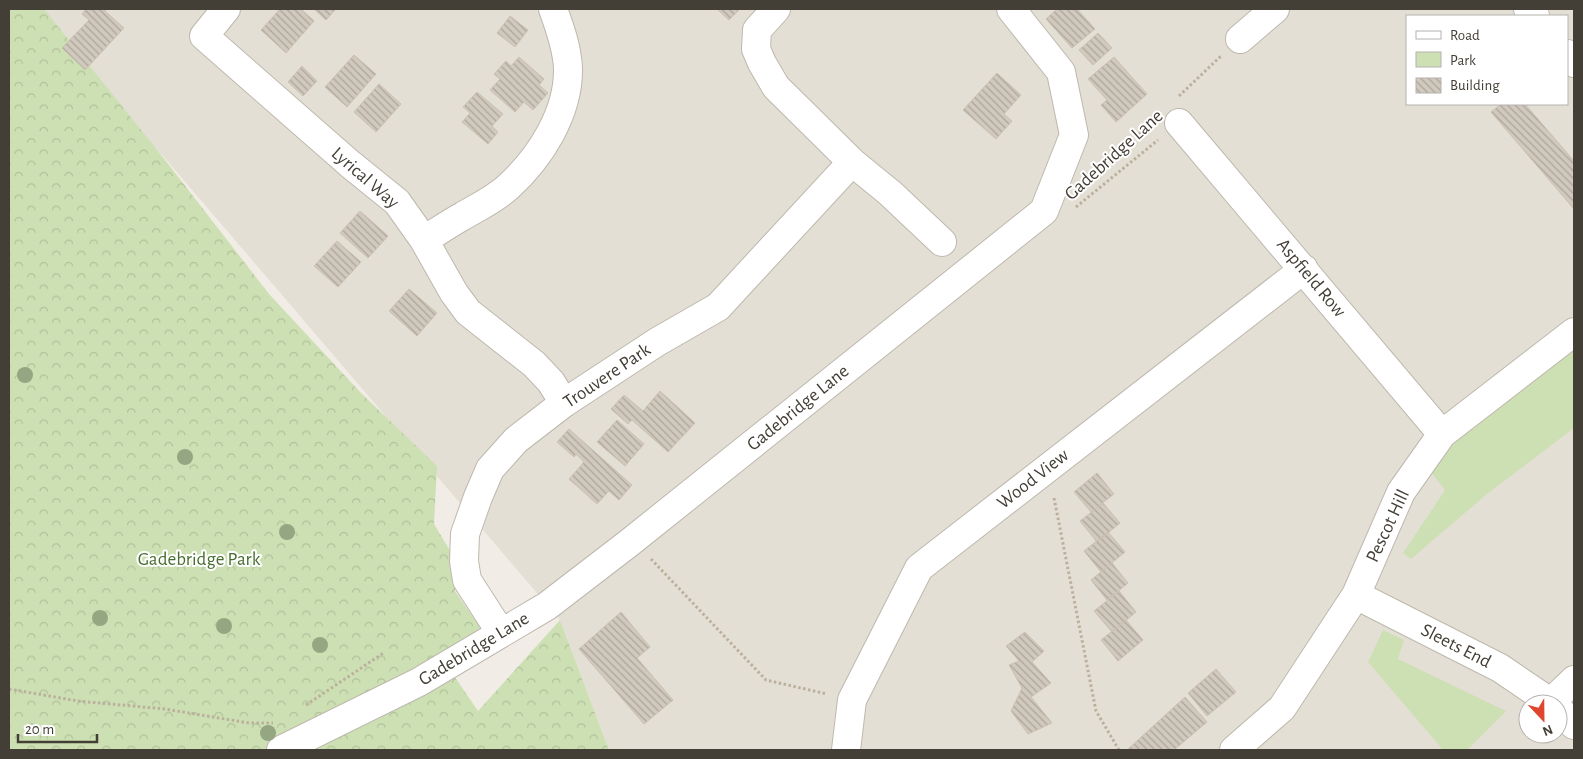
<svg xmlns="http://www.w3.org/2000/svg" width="1583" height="759" font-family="'Alegreya Sans',sans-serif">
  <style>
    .residential { fill: #e4dfd5; fill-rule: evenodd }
    .green { fill: #cde0b3 }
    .forest { fill: url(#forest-crowns) }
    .building { fill: url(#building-back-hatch); stroke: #cbc0b1 }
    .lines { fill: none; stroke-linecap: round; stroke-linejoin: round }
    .minor-casing { stroke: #beb8ad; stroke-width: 30 }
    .path { stroke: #bbb09d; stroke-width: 3; stroke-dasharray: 2.5 2.5; stroke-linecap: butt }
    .minor { stroke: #fff; stroke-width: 28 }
    .tree { fill: #94a782 }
    .labels { text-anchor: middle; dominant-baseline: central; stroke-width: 4; stroke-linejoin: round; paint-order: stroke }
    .street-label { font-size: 19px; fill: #433e36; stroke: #fff }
    .park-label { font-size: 19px; fill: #486d31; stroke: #fff }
  </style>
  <defs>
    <pattern id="forest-crowns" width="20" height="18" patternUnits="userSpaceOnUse" patternTransform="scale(1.25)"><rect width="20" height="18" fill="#cde0b3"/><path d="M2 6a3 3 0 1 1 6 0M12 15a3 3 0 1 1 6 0" fill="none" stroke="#b1c19b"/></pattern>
    <pattern id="building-back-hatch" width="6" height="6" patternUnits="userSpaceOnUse" patternTransform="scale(1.25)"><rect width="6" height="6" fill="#d1c9bd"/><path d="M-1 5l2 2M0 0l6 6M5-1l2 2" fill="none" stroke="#aba59a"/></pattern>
  </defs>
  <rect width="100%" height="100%" fill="#f1ede6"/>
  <path class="residential" d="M41 9H1574V750H609L560 620 163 156 96 86ZM1407 16H1567V104H1407ZM1528 704H1558V734H1528Z"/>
  <path class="green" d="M1574 341V428L1487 494 1411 559 1403 553 1445 490 1430 471 1477 418Z
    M1383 630 1404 640 1398 659 1506 711 1467 750H1443L1368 662Z"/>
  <path class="forest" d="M9 9H44L162 156 269 294 361 393 437 466 434 524 455 559V591L482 630 446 664 478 711 560 620 609 750H9Z"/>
  <path class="building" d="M86 9H106L105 11 124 28 85 70 62 48 89 20 82 14Z
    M280 9H301L314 21 286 53 261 30Z
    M314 9H336L326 20Z
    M717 9H740L729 20Z
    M1057 9H1077L1095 29 1072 48 1046 19Z
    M510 16 528 30 515 47 497 33Z
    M1098 33 1112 48 1093 65 1079 50Z
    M354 55 376 74 347 107 325 87Z
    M519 57 544 79 539 85 548 93 533 110 524 102 515 112 490 90 500 79 494 74 506 61 511 66Z
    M1114 57 1147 94 1116 122 1101 105 1107 100 1088 79Z
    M302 66 317 81 303 96 288 82Z
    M997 73 1021 95 1004 114 1012 121 996 139 963 110Z
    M379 84 401 104 376 132 354 112Z
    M477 92 503 114 492 126 498 132 488 144 462 122 470 113 463 107Z
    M1501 104H1525L1574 161V209L1491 112Z
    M360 211 388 236 368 258 340 233Z
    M337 241 361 262 338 287 314 266Z
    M409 289 437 313 417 336 389 311Z
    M660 391 695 423 668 452 632 420 628 424 611 409 624 395 643 411Z
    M617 420 644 444 625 466 597 442Z
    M569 429 632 485 619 500 609 491 597 504 569 479 584 462 576 454 574 457 557 442Z
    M1097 473 1114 494 1091 512 1074 492Z
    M1103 503 1120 523 1097 542 1080 521Z
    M1108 532 1125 552 1101 572 1084 551Z
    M1112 563 1128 583 1107 600 1091 580Z
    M1119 591 1136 612 1112 632 1094 611Z
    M621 612 650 647 637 658 673 700 644 724 579 649Z
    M1126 620 1143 640 1118 661 1101 640Z
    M1025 632 1044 651 1032 662 1051 683 1031 697 1052 723 1028 734 1011 711 1022 688 1009 665 1019 661 1006 646Z
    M1216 669 1236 692 1207 716 1188 693Z
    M1185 697 1207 722 1174 750H1127Z"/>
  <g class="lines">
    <g class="minor-casing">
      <path id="minor" d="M226 9 204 36 350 164 397 202 424 240 454 293 468 312 534 364 551 382 564 403
        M776 9 757 30 756 49 762 63 776 87 852 162 890 193 942 242
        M1528 9 1535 16
        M1240 39 1275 9
        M1567 54 1574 63
        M1179 123 1442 434
        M424 240C437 232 450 223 463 216 478 207 495 199 508 187 540 158 569 113 568 68 567 48 560 28 553 9
        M1356 595 1500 668 1553 704
        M501 633 467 580 464 561 465 534 478 497 490 469 516 440 564 403 657 342 718 307 852 162
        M1551 702 1574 680
        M1558 709 1574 725
        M281 750 419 682 547 606 629 543 1044 211 1074 135 1061 72 1011 9
        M846 750 852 700 919 568 1304 269
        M1234 750 1282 708 1356 595 1401 492 1442 434 1574 332"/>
    </g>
    <path class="path" d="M1179 96 1222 55
      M1084 185 1153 121
      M1076 207 1158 140
      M1054 498 1096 711 1119 750
      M651 559 766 680 827 694
      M9 689 78 701 165 709 249 723H273
      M306 705 385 652"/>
    <use href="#minor" class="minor"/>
  </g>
  <g class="tree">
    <circle cx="25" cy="375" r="8"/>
    <circle cx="185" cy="457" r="8"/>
    <circle cx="287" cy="532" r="8"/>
    <circle cx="100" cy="618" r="8"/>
    <circle cx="224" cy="626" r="8"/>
    <circle cx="320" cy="645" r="8"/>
    <circle cx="268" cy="733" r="8"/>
  </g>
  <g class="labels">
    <g class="street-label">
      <text transform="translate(1114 155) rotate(-42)">Gadebridge Lane</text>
      <text transform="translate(365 178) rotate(41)">Lyrical Way</text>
      <text transform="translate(1311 278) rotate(50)">Aspfield Row</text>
      <text transform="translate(607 376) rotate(-34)">Trouvere Park</text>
      <text transform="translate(798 408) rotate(-39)">Gadebridge Lane</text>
      <text transform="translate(1033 479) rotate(-38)">Wood View</text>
      <text transform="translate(1388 526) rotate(-65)">Pescot Hill</text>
      <text transform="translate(1456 646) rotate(27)">Sleets End</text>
      <text transform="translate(474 649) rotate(-31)">Gadebridge Lane</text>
    </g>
    <g class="park-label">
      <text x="199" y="559">Gadebridge Park</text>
    </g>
  </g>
  <rect width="1583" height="759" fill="none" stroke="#433e36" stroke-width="20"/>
  <rect x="1406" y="15" width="162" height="90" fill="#ffffff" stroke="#b4b2af"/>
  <rect x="1416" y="31" width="25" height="8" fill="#ffffff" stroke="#b4b2af"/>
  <text x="1450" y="40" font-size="15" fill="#433e36">Road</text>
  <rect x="1416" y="52" width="25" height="15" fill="#cde0b3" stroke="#b4b2af"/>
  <text x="1450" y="65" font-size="15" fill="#433e36">Park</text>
  <rect x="1416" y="78" width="25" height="15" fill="url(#building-back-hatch)" stroke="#b4b2af"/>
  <text x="1450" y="90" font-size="15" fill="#433e36">Building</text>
  <g transform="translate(1543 719) rotate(158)"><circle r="24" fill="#ffffff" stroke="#b4b2af"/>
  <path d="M0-4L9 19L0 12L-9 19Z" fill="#e0462e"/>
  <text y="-8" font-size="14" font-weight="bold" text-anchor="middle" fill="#433e36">N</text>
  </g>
  <path d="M18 734v8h79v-8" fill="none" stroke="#433e36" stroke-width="2.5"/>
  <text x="25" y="734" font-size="15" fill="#433e36" stroke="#ffffff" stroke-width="4" paint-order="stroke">20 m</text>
</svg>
